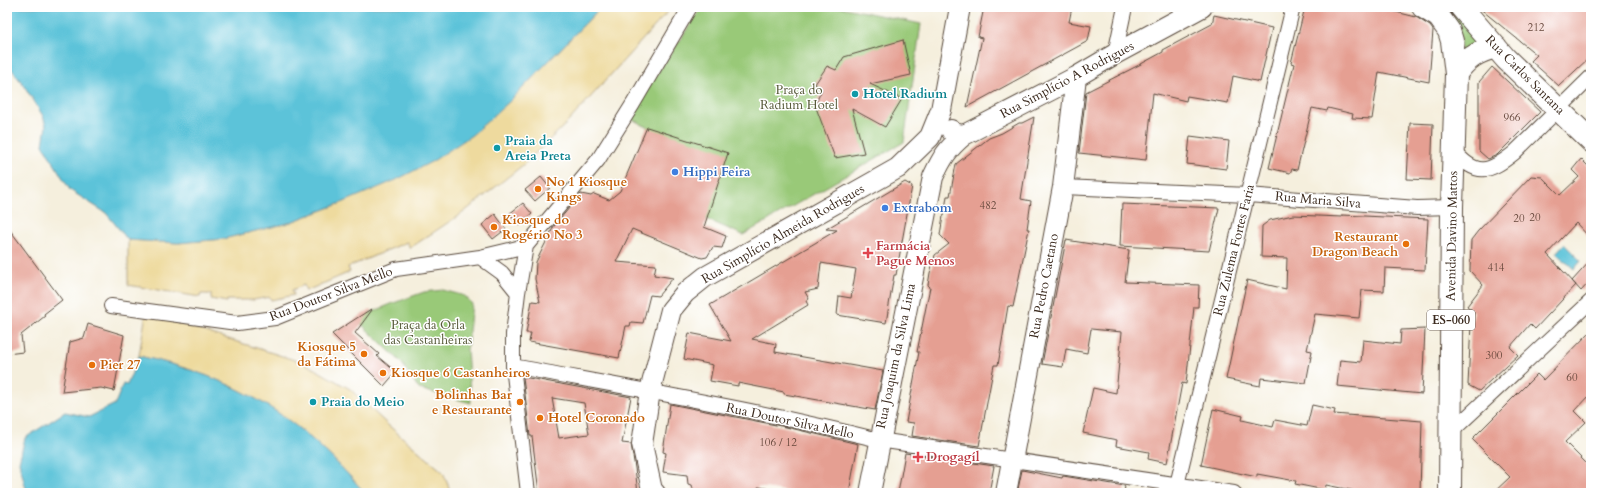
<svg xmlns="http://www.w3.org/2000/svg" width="1598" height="500" font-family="Cardo,serif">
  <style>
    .green { fill: #99c978; stroke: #6a7a4b }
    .sand { fill: #eeda9e; stroke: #94825e }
    .water { fill: #5cc3d9; stroke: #4c767c }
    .building { fill: #e59f92; fill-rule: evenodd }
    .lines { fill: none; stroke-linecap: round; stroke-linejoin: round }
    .street-casing { stroke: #57483b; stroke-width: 16 }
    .secondary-casing { stroke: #57483b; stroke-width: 22 }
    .primary-casing { stroke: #57483b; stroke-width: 24 }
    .street { stroke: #fff; stroke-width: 14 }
    .secondary { stroke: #fff; stroke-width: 20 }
    .primary { stroke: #fff; stroke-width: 22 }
    .culture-dot { fill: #0f9aa8; stroke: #fff; stroke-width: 1.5 }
    .shop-dot { fill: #3f7fe0; stroke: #fff; stroke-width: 1.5 }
    .food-dot { fill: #e8710a; stroke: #fff; stroke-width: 1.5 }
    .health-dot { fill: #e0444e; stroke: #fff; stroke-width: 1.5 }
    .labels { text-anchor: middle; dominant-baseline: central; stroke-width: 3; stroke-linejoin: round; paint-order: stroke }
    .number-label { font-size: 11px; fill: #66473b }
    .shield { fill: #fff; stroke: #766a62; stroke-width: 1 }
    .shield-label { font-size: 12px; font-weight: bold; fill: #3b2a1e }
    .street-label { font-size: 13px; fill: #3b2a1e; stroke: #fff }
    .park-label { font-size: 13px; fill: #575a39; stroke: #fff }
    .culture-label { font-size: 13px; font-weight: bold; fill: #0d838f; stroke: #fff; text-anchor: start }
    .shop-label { font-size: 13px; font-weight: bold; fill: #366cbe; stroke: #fff; text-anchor: start }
    .food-label { font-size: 13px; font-weight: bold; fill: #c56008; stroke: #fff; text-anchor: start }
    .health-label { font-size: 13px; font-weight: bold; fill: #be3a42; stroke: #fff; text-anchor: start }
  </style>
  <rect width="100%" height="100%" fill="#fff"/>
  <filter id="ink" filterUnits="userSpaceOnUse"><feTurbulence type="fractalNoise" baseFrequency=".025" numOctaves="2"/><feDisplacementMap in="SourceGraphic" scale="8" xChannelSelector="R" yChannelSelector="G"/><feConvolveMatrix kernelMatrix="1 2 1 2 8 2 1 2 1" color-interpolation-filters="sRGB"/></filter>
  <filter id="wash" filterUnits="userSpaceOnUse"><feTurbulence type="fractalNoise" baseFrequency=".012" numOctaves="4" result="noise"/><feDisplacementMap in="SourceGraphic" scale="16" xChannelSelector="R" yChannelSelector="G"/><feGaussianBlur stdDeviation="0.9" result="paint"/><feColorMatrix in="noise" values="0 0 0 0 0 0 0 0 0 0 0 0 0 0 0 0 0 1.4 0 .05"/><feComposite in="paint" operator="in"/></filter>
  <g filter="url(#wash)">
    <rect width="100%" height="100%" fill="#f5efdd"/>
    <path class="green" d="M704 7H841L921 24 904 142 743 235 706 219 647 127 628 117 700 10Z
      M1449 11 1467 25 1482 44 1461 56 1460 39Z
      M443 290 465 296 472 304 467 350 471 403 419 389 401 362 356 319 391 304 424 292Z"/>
    <path class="sand" d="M601 7H672L568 122 523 165 464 212 410 248 407 242 348 267 350 272 306 291 304 285 292 290 294 295 271 300 270 297 253 300H227V302L211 299V294H201L200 297 128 285V240L178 243 223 239 288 223 344 202 510 101Z
      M146 313 304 363 350 389 388 425 443 472 451 493H365C298 416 239 378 139 356Z"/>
    <path class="water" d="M7 7H601L510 101 472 135 433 161 396 180 344 202 288 223 223 239 178 243 128 240 106 213 70 190 43 145 46 126 43 116 25 87 7 63Z
      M1564 244 1581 261 1574 269 1556 253Z
      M139 356C239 378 298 416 365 493H27L19 462 25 438 65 412 89 417 115 404 123 384 127 385Z"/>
    <g id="blocks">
      <path class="building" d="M984 7H1072L1069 22 1091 26 1088 41 967 107 982 38 978 37Z
        M1305 7H1376L1416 17 1430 26 1433 30 1429 82 1379 72 1372 119 1352 118 1353 114 1328 108 1327 111 1312 108 1297 170 1292 169 1290 173 1269 168 1294 64 1291 63Z
        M1478 7H1591V56L1559 86 1531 61 1537 55Z
        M1214 15 1272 28 1260 82 1233 76 1228 103 1187 96 1186 101 1153 93 1146 160 1079 153 1086 92 1141 64 1163 52V50L1212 24Z
        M903 40 911 75 870 84 902 99 885 127 852 109 864 153 835 158 815 105 822 89 815 84 827 66 836 70 844 57Z
        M1492 67 1540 112 1497 155 1488 159 1479 151V82Z
        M1034 117 1021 199 1031 201 1027 229H1029L1013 307 1008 306 998 365H994L979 446 912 436 914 423 906 422 919 352H917L930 287 928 285 930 273 935 255 949 244 940 235 943 216H944L947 196H950L956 164 989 138 1002 133 1019 123H1022Z
        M1410 123 1433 124 1431 180 1407 179Z
        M647 127 728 153 704 227 726 236 722 248 713 247 707 257 702 258 632 229 616 262 656 265 654 275 673 278 658 296 650 295 643 323 631 322 630 326H626L619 358 529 342 531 333H526L532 301 540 302 535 279 536 262 554 226 581 194 591 196 594 194 609 200 620 191Z
        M1190 136 1229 141 1226 169 1187 164Z
        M1581 159 1589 167 1591 165V239L1576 223 1547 254 1576 285 1535 329 1530 324 1510 347 1518 355 1479 391 1468 385 1471 324 1474 312 1467 306 1483 285 1470 271 1471 240 1478 231 1531 176 1542 177 1560 195 1579 177 1572 170Z
        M541 177 550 188 535 201 525 190Z
        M905 182 912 186 896 275H894L886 323 837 315 839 296 851 298 856 269 821 263 818 289 805 292 809 299 806 301 808 305 752 339 776 344 775 352 883 371 875 410 784 394V392L738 383V386L710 381 713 365 684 359 689 333 731 341 710 305 837 230 826 229Z
        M523 203 532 214 519 225 509 214Z
        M1122 204 1219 208 1209 251 1120 246Z
        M495 214 506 229 493 239 482 225Z
        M1293 215 1342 217V215L1428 219 1425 270 1385 268 1384 291 1362 290 1359 318 1315 314 1307 350 1312 351 1306 383 1261 378 1260 386 1226 379 1247 280 1286 289 1287 258 1261 257 1262 226 1270 220Z
        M7 226 62 300 44 314 45 316 21 335 23 352 7 354Z
        M1066 240 1129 250 1125 282 1199 285 1198 307H1194L1186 384 1182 383 1167 463 1148 459 1149 452 1116 446 1117 440 1083 433 1093 388 1116 393 1122 332 1091 329 1087 353 1066 349 1063 367 1042 364Z
        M1591 260V280L1581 291 1572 281Z
        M371 309 372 310 355 333 379 354 377 356 396 372 384 386 332 334Z
        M88 324 124 335 114 391 101 388 62 392 70 342 84 338Z
        M1425 329 1422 394 1337 386 1340 360 1361 362 1363 340 1400 344 1401 330Z
        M1591 331V394L1575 411 1586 422 1565 442 1591 468V493H1493L1510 477 1472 439 1537 374 1543 380Z
        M523 377 631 397 622 443 631 444 635 468 638 493H539L532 436H530ZM552 398 584 403 589 434 559 438Z
        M670 404 786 427 858 444 849 493H797L758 487V493H694L692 485 688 484 687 475 663 472 666 453 663 452Z
        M1312 405 1335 410 1334 414 1422 421 1420 493H1366L1326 485 1325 490 1295 484 1296 481 1257 474V477L1201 465 1213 409 1243 416 1242 420 1273 427 1275 420 1307 426Z
        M905 453 994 466 989 493H898Z
        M1022 470 1062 478 1063 476 1125 486 1124 493H1041L1018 489Z"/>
    </g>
  </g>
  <g filter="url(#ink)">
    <use href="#blocks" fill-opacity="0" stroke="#57483b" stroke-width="1"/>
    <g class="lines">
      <g class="street-casing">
        <path id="street" d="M1115 54 1125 7
          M1454 151C1476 177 1489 173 1514 153L1591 77
          M1063 187 1248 195 1417 208 1452 207
          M480 257 502 273 518 293
          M111 306 237 323 275 318 396 269 480 257 526 246
          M513 366C635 389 758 410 879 440L1234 493
          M1450 433 1591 301
          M528 493 513 366V334L518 293 526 246 598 160 633 104 690 7
          M1175 493 1293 7"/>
      </g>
      <g class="secondary-casing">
        <path id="secondary" d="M951 130 953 133 964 135 1076 77 1115 54 1202 7
          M655 493 652 490 642 444 650 391 671 310 685 293 705 277 898 168 930 137 941 110 960 7
          M870 493 933 177C942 158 947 149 964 135
          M1006 493 1063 187 1076 77"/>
      </g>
      <g class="primary-casing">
        <path id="primary" d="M1423 7 1439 17 1449 31 1452 41 1456 74 1452 207 1450 493
          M1461 7 1506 59 1591 141
          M1456 74C1466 59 1478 51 1496 47"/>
      </g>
      <use href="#street" class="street"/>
      <use href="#secondary" class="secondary"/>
      <use href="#primary" class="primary"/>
    </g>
  </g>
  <g class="culture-dot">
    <circle cx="855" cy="94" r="4"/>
    <circle cx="497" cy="148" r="4"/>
    <circle cx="313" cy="402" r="4"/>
  </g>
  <g class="shop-dot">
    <circle cx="675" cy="172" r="4"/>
    <circle cx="885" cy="208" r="4"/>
  </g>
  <g class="food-dot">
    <circle cx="538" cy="189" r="4"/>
    <circle cx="494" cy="227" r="4"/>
    <circle cx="1406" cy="244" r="4"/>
    <circle cx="364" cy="354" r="4"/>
    <circle cx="92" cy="365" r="4"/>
    <circle cx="383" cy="373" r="4"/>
    <circle cx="520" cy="402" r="4"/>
    <circle cx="540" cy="418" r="4"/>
  </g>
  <g class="health-dot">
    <path d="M866 247h4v4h4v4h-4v4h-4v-4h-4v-4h4z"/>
    <path d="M916 451h4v4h4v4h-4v4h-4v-4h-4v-4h4z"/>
  </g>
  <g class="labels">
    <g class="number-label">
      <text x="1536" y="27">212</text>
      <text x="1512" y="117">966</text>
      <text x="988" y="205">482</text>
      <text x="1535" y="217">20</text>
      <text x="1519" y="218">20</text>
      <text x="1496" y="267">414</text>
      <text x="1494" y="355">300</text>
      <text x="1572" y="377">60</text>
      <text x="778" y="442">106 / 12</text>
    </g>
    <rect class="shield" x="1427" y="310" width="48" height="20" rx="3"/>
    <g class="shield-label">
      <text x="1451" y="320">ES-060</text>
    </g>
    <g class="street-label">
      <text transform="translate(1525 75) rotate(45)">Rua Carlos Santana</text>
      <text transform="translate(1067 80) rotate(-28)">Rua Simplício A Rodrigues</text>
      <text transform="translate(1318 200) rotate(5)">Rua Maria Silva</text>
      <text transform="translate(783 234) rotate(-30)">Rua Simplício Almeida Rodrigues</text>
      <text transform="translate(1452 236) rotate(-89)">Avenida Davino Mattos</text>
      <text transform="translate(1234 250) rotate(-76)">Rua Zulema Fortes Faria</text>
      <text transform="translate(1044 286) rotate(-79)">Rua Pedro Caetano</text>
      <text transform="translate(331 294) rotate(-21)">Rua Doutor Silva Mello</text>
      <text transform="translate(896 356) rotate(-78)">Rua Joaquim da Silva Lima</text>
      <text transform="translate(790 421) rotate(12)">Rua Doutor Silva Mello</text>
    </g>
    <g class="park-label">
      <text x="799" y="90">Praça do<tspan x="799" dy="15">Radium Hotel</tspan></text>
      <text x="428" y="325">Praça da Orla<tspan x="428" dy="15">das Castanheiras</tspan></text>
    </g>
    <g class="culture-label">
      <text x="863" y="94">Hotel Radium</text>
      <text x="505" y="141">Praia da<tspan x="505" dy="15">Areia Preta</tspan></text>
      <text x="321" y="402">Praia do Meio</text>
    </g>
    <g class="shop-label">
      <text x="683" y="172">Hippi Feira</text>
      <text x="893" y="208">Extrabom</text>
    </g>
    <g class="food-label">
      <text x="546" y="182">No 1 Kiosque<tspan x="546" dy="15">Kings</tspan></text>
      <text x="502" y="220">Kiosque do<tspan x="502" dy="15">Rogério No 3</tspan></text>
      <text x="1398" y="237" text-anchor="end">Restaurant<tspan x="1398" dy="15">Dragon Beach</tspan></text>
      <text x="356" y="347" text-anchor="end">Kiosque 5<tspan x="356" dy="15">da Fátima</tspan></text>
      <text x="100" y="365">Pier 27</text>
      <text x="391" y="373">Kiosque 6 Castanheiros</text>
      <text x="512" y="395" text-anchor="end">Bolinhas Bar<tspan x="512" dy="15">e Restaurante</tspan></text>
      <text x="548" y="418">Hotel Coronado</text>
    </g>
    <g class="health-label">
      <text x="876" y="246">Farmácia<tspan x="876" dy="15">Pague Menos</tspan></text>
      <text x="926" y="457">Drogagíl</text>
    </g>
  </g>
  <rect width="1598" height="500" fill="none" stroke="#fff" stroke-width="24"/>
</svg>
